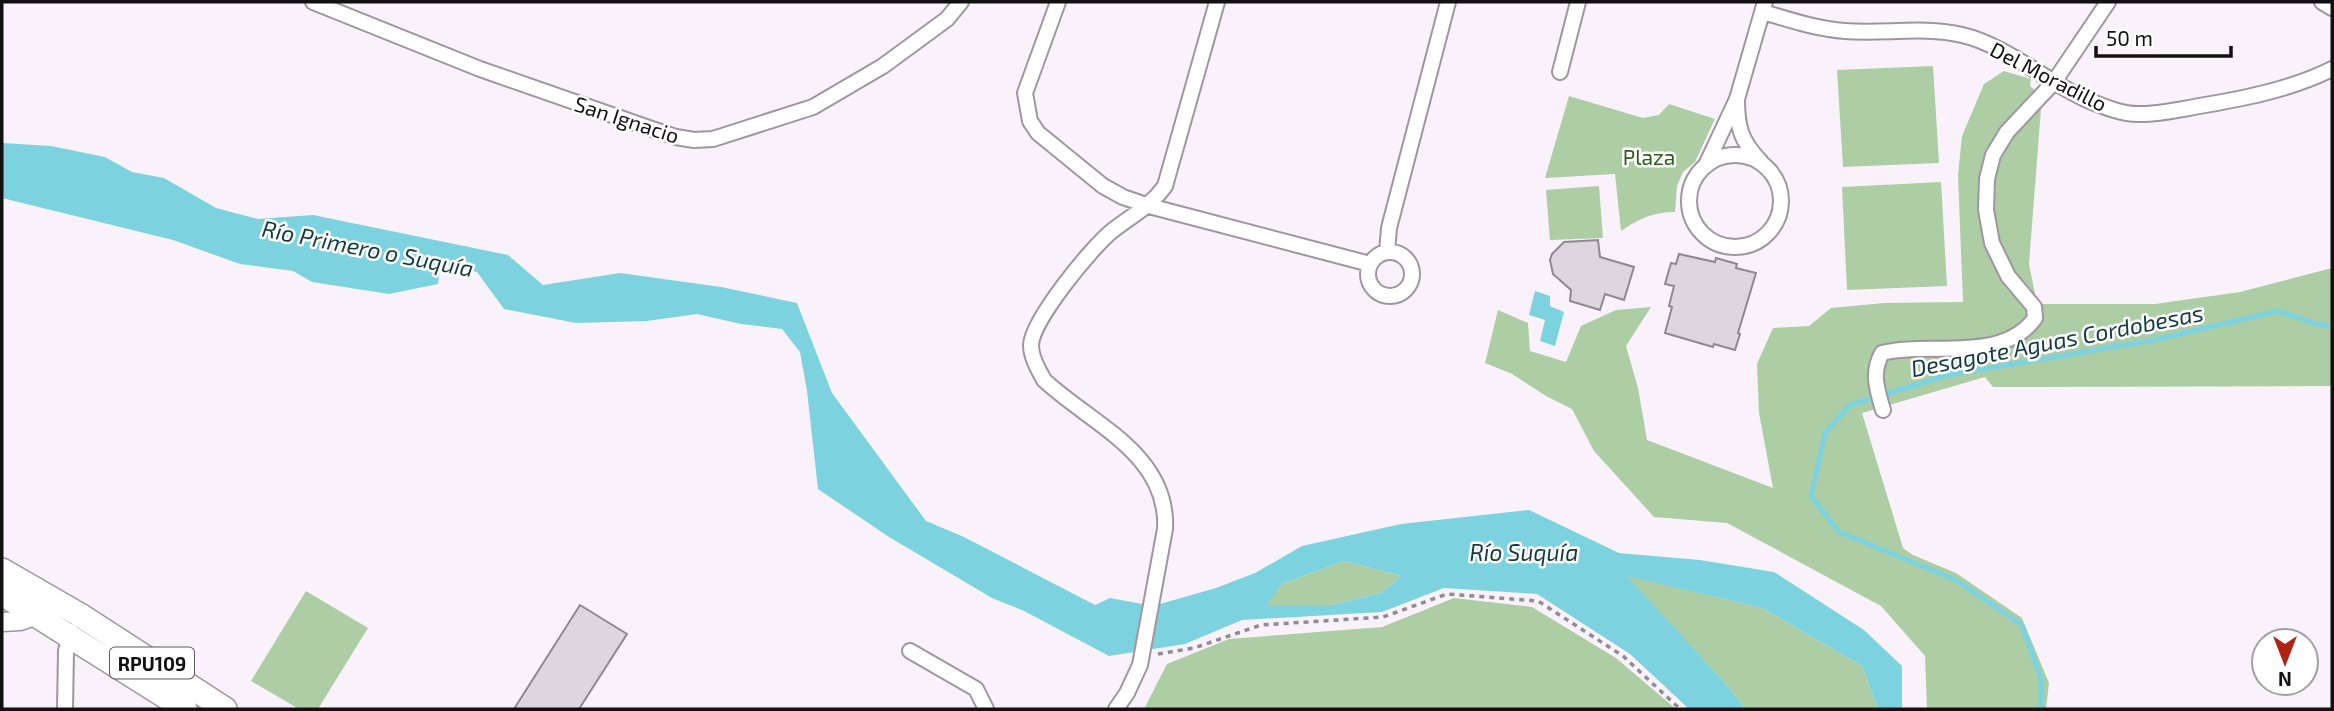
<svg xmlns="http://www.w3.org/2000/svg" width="2334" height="711" font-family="'Exo 2',sans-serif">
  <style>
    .green { fill: #adcda5 }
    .water { fill: #7cd3df; fill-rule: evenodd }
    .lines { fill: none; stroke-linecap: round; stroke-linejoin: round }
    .stream { stroke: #7cd3df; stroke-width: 5 }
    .building { fill: #ded6de; stroke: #8f888f; stroke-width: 2 }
    .minor-casing { stroke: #9f979f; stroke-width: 18 }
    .tertiary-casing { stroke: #9f979f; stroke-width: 21 }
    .primary-casing { stroke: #9f979f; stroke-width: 26 }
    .path { stroke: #918c91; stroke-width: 3.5; stroke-dasharray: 5 5; stroke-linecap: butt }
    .minor { stroke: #fff; stroke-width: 14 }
    .tertiary { stroke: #fff; stroke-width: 18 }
    .primary { stroke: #fff; stroke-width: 23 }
    .labels { text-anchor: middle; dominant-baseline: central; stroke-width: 5; stroke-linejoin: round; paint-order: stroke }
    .shield { fill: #fff; stroke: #5a585a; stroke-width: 2 }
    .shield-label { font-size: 19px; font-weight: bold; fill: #131013 }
    .street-label { font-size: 21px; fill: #131013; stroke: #fff }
    .park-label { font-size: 21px; fill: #295e18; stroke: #fff }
    .water-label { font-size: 23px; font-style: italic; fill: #113b41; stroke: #fff }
  </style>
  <rect width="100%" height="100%" fill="#faf2fa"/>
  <path class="green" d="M1933 66 1939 163 1843 167 1837 70Z
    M2004 71 2031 79 2030 86 2042 96 2029 264 2037 304H2155L2240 292 2332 268V386L1993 387 1985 377 1862 413 1903 548 1913 555 1956 573 2022 618 2049 683 2046 709H1927L1925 656 1881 606 1727 523 1654 517 1594 451 1572 409 1546 396 1512 374 1485 363 1498 310 1528 323 1530 351 1566 362 1581 326 1616 310 1651 307 1626 346 1638 388 1647 440 1773 488 1759 413 1757 364 1773 328 1809 326 1831 308 1884 303 1963 302 1958 175 1962 136 1984 84Z
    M1569 96 1643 118 1659 115 1669 104 1715 119 1695 162 1683 172 1677 186 1675 212C1654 212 1638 219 1621 231L1615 174 1545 178Z
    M1941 182 1947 286 1847 290 1842 187Z
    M1599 186 1603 238 1550 240 1546 190Z
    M1344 561 1401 576 1383 592 1333 605H1266L1282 584Z
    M1625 575 1762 608 1862 666 1878 709H1746L1723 681Z
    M306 591 368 628 318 709H299L251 681Z
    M1454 598 1532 607 1616 658 1676 709H1144L1167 664 1229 639 1382 627Z"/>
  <path class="water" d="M2 143 51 146 105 157 132 172 164 178 216 208 258 219 313 215 508 255 543 285 620 273 721 287 797 303 832 393 926 521 964 537 1095 605 1110 598 1153 606 1216 588 1255 573 1302 546 1401 524 1529 510 1619 553 1700 560 1774 572 1864 630 1902 666V709H1878L1862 666 1762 608 1627 576 1723 681 1746 709H1689L1630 654 1537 594 1444 588 1382 612 1242 620 1185 644 1109 656 1024 611 992 598 889 537 818 489 807 391 800 352 782 329 741 324 697 314 647 321 576 323 504 309 477 272 441 264 438 284 389 294 312 282 293 271 240 264 173 240 2 198ZM1344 561 1401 576 1383 592 1333 605H1267L1282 584Z
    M1535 291 1550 296V306L1564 312 1555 346 1540 341 1545 320 1529 315Z"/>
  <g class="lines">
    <path class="stream" d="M2041 709V679L2022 625 1956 580 1839 532 1811 496 1825 433 1850 405 1948 375 2154 340 2278 311 2316 324 2332 326"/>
  </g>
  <path class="building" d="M1598 240 1600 257 1634 267 1624 300 1605 294 1600 310 1570 301 1571 290 1553 274 1550 260 1552 254 1564 242Z
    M1679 254 1715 262 1716 258 1737 264 1736 268 1756 273 1738 333 1740 334 1735 350 1714 344 1713 347 1665 333 1672 307 1669 306 1674 286 1665 284 1671 263 1676 264Z
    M580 605 627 634 579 709H514Z"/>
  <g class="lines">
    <g class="minor-casing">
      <path id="minor" d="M313 2 480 69 652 129 676 137 694 140 713 139 813 107 883 66 947 19 961 2
        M1058 2 1025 93 1030 121 1038 133 1103 186 1123 197 1149 206 1370 264
        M2322 2 2332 8
        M1763 12C1790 20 1817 29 1845 31 1884 34 1924 26 1962 35 2003 44 2046 81 2085 99 2102 106 2123 115 2141 114 2159 114 2177 110 2194 107 2241 99 2290 90 2332 69
        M1560 72 1578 2
        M1737 99 1765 2
        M1689 201a46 46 0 1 1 92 0a46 46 0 1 1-92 0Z
        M1706 165 1737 99C1737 128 1741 141 1761 162
        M1387 252 1389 228 1448 2
        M1368 274a22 22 0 1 1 44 0a22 22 0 1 1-44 0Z
        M1883 410C1877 389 1871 373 1882 353 1928 341 2003 364 2035 318L2034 307 2008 276 1992 243 1986 210 1987 179 1993 155 2007 132 2054 82 2108 2
        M910 651 976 689 986 709
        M65 709 66 651 71 631
        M1116 709 1127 693 1140 665 1165 529C1169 454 1091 424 1044 380 1038 369 1031 357 1031 345 1032 320 1092 247 1112 231 1131 216 1150 207 1165 186L1217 2"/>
    </g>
    <g class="tertiary-casing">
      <path id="tertiary" d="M2 622 20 621 37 615 40 610"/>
    </g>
    <g class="primary-casing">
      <path id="primary" d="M2 570 80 615 225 709
        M2 594 185 709"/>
    </g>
    <path class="path" d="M1158 654 1194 648 1261 625 1383 617 1447 594 1538 601 1623 656 1680 709"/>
    <use href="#minor" class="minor"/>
    <use href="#tertiary" class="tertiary"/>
    <use href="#primary" class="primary"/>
  </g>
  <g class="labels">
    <rect class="shield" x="110" y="647.5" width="84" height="31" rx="5"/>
    <g class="shield-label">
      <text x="152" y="663">RPU109</text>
    </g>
    <g class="street-label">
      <text transform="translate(2049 76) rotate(27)">Del Moradillo</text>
      <text transform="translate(627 119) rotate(18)">San Ignacio</text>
    </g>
    <g class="park-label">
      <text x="1649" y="156">Plaza</text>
    </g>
    <g class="water-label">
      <text transform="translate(368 248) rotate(11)">Río Primero o Suquía</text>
      <text transform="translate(2057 340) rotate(-11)">Desagote Aguas Cordobesas</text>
      <text x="1524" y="552">Río Suquía</text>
    </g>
  </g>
  <rect width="2334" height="711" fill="none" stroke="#131013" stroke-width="7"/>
  <g transform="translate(2285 662) rotate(180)"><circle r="33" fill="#ffffff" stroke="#a19fa1" stroke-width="2"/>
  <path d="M0-5L12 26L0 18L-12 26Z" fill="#b02211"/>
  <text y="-10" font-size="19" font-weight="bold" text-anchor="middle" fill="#131013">N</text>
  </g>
  <path d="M2096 46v10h135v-10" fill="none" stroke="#131013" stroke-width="3.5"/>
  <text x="2106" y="46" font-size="21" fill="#131013" stroke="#ffffff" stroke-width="5" paint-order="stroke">50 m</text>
</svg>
